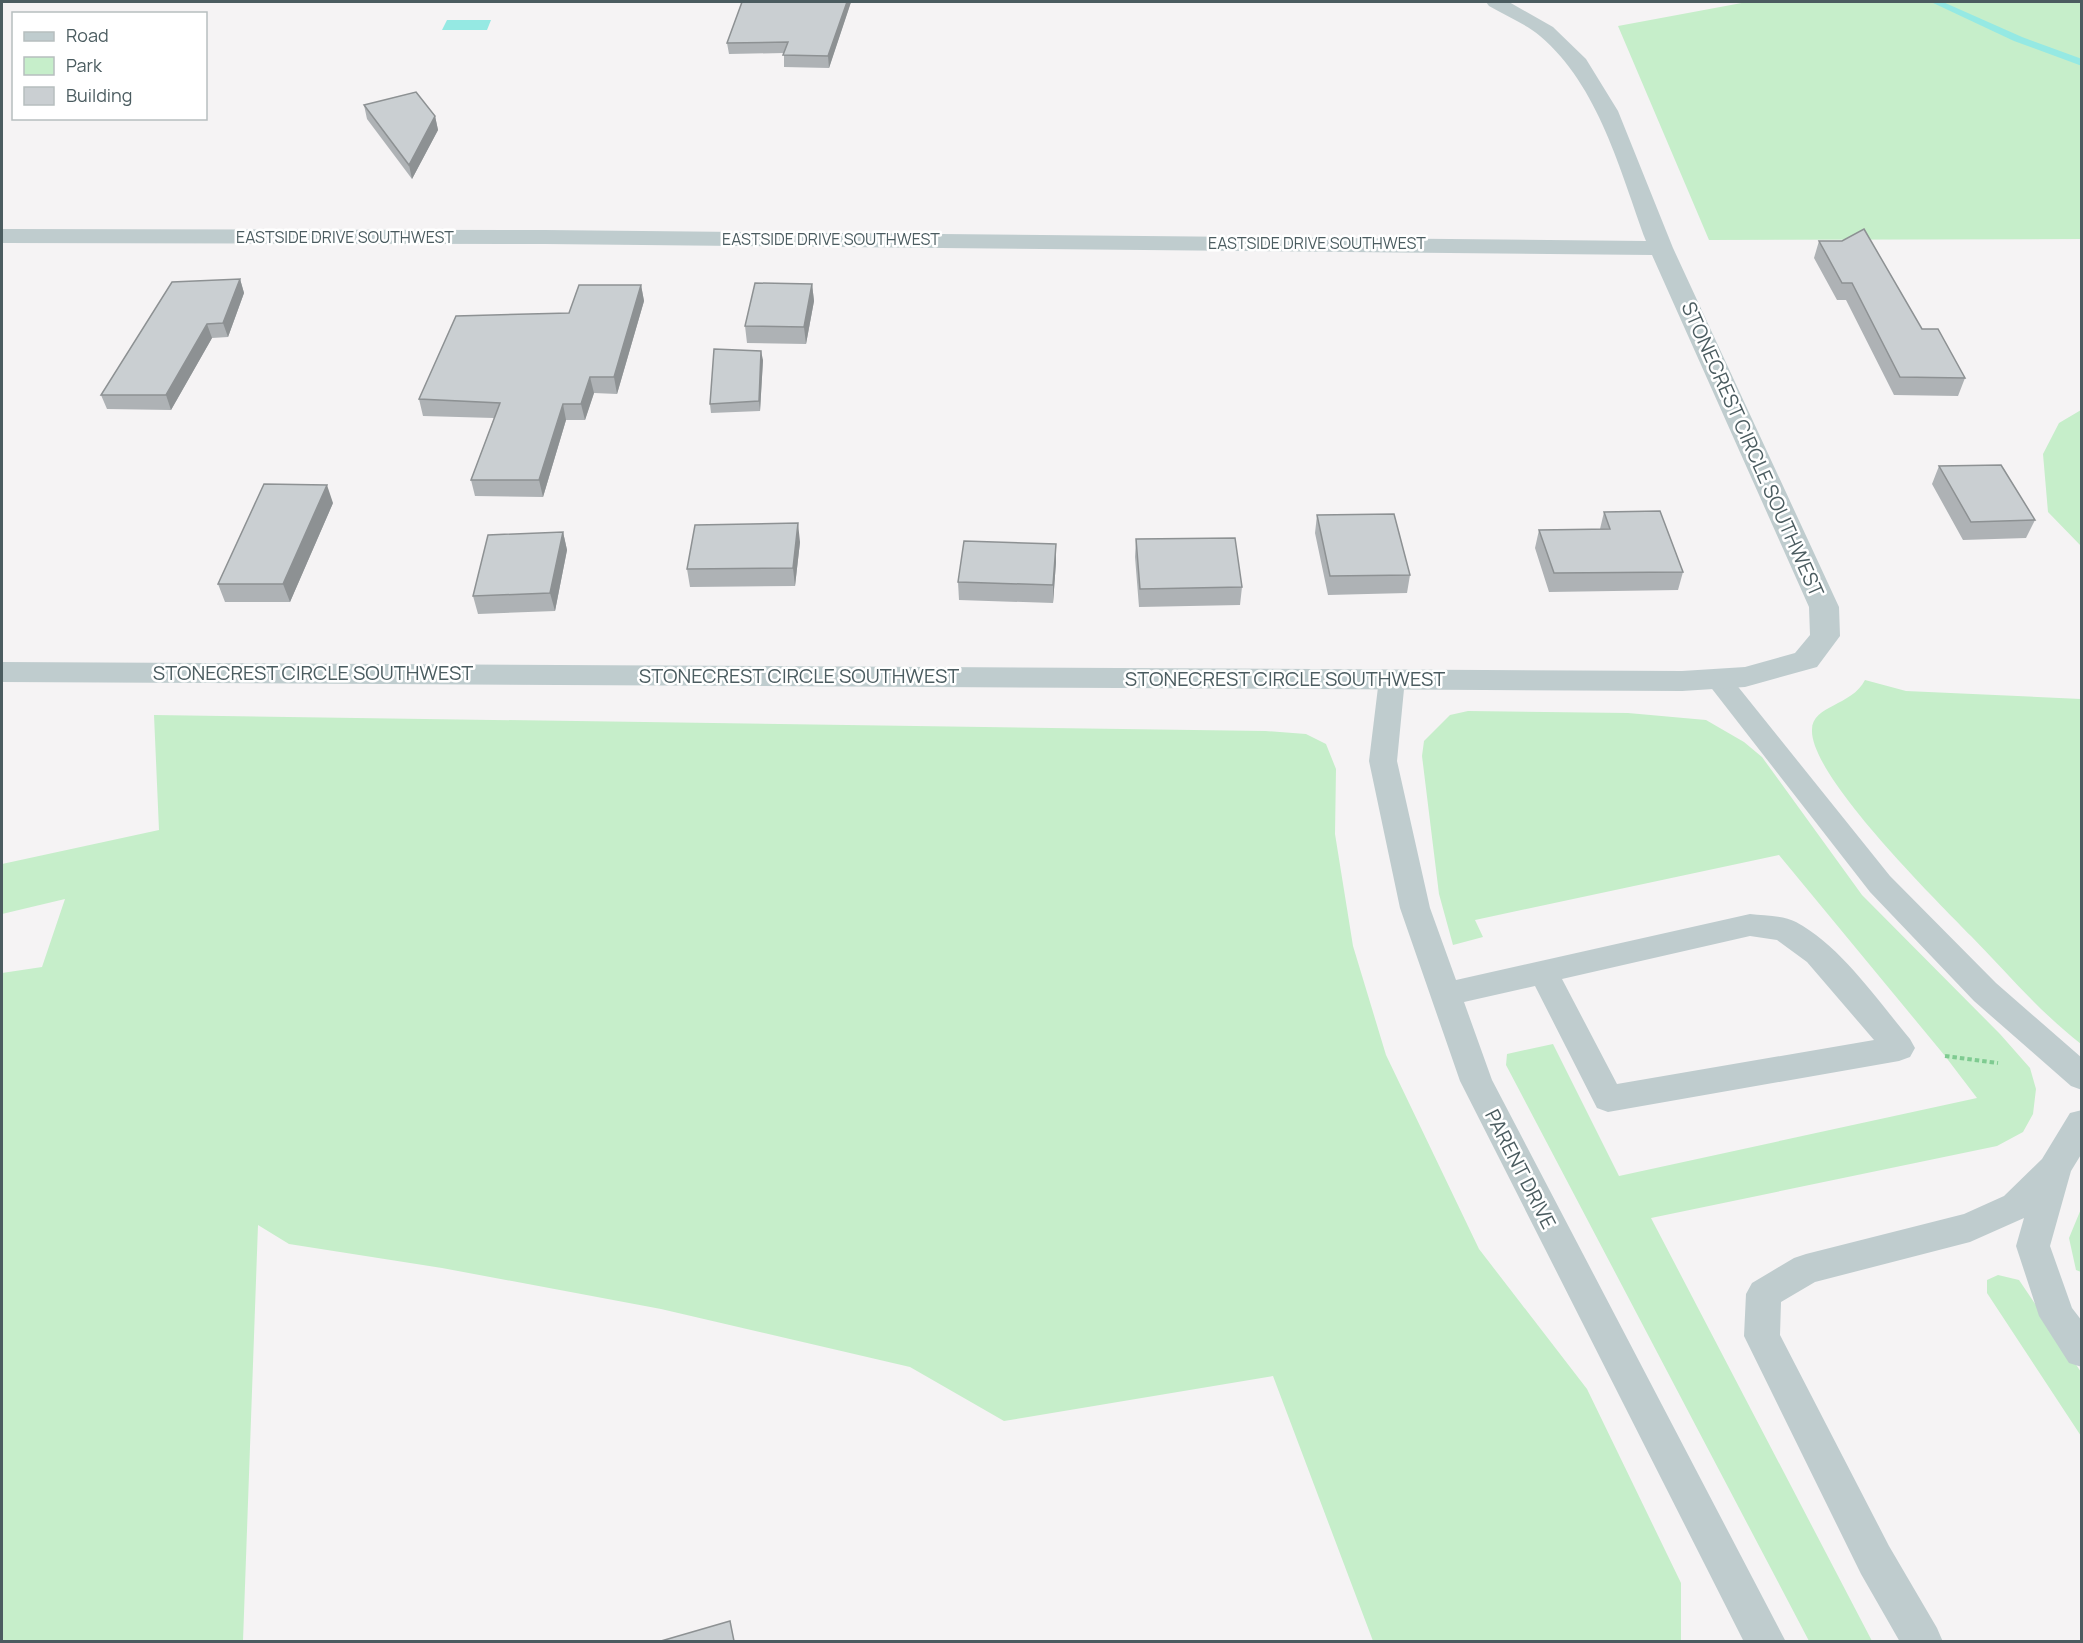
<svg xmlns="http://www.w3.org/2000/svg" width="2083" height="1643" font-family="Manrope,sans-serif">
  <style>
    .green { fill: #c6eeca }
    .water { fill: #95e9e3 }
    .lines { fill: none; stroke-linecap: round; stroke-linejoin: round }
    .stream { fill: #95e9e3; fill-rule: evenodd }
    .path { stroke: #7fcb91; stroke-width: 4; stroke-dasharray: 4.5 3; stroke-linecap: butt }
    .service { fill: #bfccce; fill-rule: evenodd }
    .minor { fill: #bfccce; fill-rule: evenodd }
    .wall { fill: #aeb2b5 }
    .shaded-wall { fill: #8d9193 }
    .building { fill: #cacfd2; stroke: #8d9193; stroke-width: 1.5 }
    .labels { text-anchor: middle; dominant-baseline: central; stroke-width: 5; stroke-linejoin: round; paint-order: stroke }
    .far-street-label { font-size: 16px; fill: #4b5c60; stroke: #fff }
    .street-label { font-size: 20px; fill: #4b5c60; stroke: #fff }
  </style>
  <rect width="100%" height="100%" fill="#f5f3f4"/>
  <path class="green" d="M1747 2H2081V239L1709 240 1618 26Z
    M2081 410V546L2048 512 2043 454 2059 423Z
    M1865 680 1906 691 2081 699V1044C2040 1012 2007 973 1971 936 1937 901 1810 776 1812 730 1812 705 1852 706 1865 680Z
    M1468 711 1628 713 1706 720 1744 742 1762 757 1862 895 2000 1034 2030 1068 2036 1089 2033 1114 2023 1132 1997 1146 1651 1218 1872 1641H1809L1506 1065 1507 1054 1553 1044 1619 1176 1977 1098 1945 1056 1779 855 1475 920 1483 937 1453 945 1439 894 1422 756 1424 741 1450 715Z
    M154 715 1265 731 1306 734 1326 744 1336 769 1335 834 1353 946 1386 1055 1479 1249 1587 1389 1681 1583V1641H1373L1273 1376 1004 1421 910 1367 661 1309 442 1268 289 1244 258 1225 243 1641H2V973L42 967 65 899 2 914V864L159 830Z
    M2081 1209V1272L2076 1270 2069 1238Z
    M1998 1275 2019 1280 2081 1372V1436L1987 1293V1280Z"/>
  <path class="water" d="M447 20H491L487 30H442Z"/>
  <g class="lines">
    <path class="stream" d="M1931 2H1943L2022 37 2082 59V66L2014 41Z"/>
    <path class="path" d="M1945 1056 1998 1063"/>
    <path class="service" d="M1392 670 1401 673 1405 679 1397 761 1430 908 1456 980 1750 914C1764 916 1783 915 1796 922 1841 946 1878 1001 1910 1039L1915 1048 1910 1057 1899 1061 1608 1112 1597 1108 1535 986 1464 1002 1492 1080 1786 1642H1744L1460 1081 1400 908 1369 761 1379 679 1383 673ZM1750 936 1777 940 1807 962 1874 1040 1617 1084 1562 979Z
      M1718 670 1727 673 1890 876 1996 983 2082 1058V1090L2071 1086 1974 1001 1870 892 1709 685 1705 679 1709 673Z
      M2082 1110V1153L2071 1171 2050 1246 2072 1308 2082 1321V1367L2069 1363 2039 1316 2016 1246 2024 1218 1970 1242 1815 1282 1781 1302 1780 1335 1889 1546 1937 1628 1943 1642H1900L1861 1574 1744 1336 1746 1294 1752 1283 1794 1258 1806 1254 1964 1214 2004 1196 2042 1159 2070 1113Z"/>
    <path class="minor" d="M1486 2H1509L1553 27 1586 59 1618 111 1673 248 1839 607 1840 636 1817 667 1745 687 1682 691 2 682V662L1682 671 1745 667 1795 653 1810 635 1809 607 1652 255 545 244 2 243V229L545 230 1646 241C1620 171 1599 86 1540 36 1526 24 1506 16 1489 6Z"/>
  </g>
  <path class="wall" d="M851 2 829 68 784 67V53L729 54 727 43Z
    M364 105 435 116 438 130 412 179 367 119Z
    M1819 241 1922 329 1965 378 1958 396 1894 395 1846 300H1837L1814 258Z
    M240 279 244 293 228 337 212 338 171 410 107 409 101 395Z
    M812 284 814 301 806 344 747 343 745 326Z
    M641 285 644 301 617 394 594 393 585 420H566L543 497 475 496 471 480 494 418 423 416 419 399 569 313Z
    M763 360 760 411 711 413 710 404Z
    M1939 466 2035 520 2026 538 1963 540 1932 484Z
    M333 503 290 602H225L218 584Z
    M1604 512 1683 572 1678 590 1549 592 1535 548 1539 530 1600 529Z
    M1317 515 1410 575 1407 593 1328 595 1315 533Z
    M563 532 567 550 555 611 478 614 473 596Z
    M1136 539 1242 587 1240 605 1139 607 1135 557Z
    M800 542 795 586 690 587 687 569Z
    M1056 544V562L1053 603 959 600 958 582Z"/>
  <path class="shaded-wall" d="M847 2H851L829 68 828 56Z
    M435 116 438 130 412 179 409 165Z
    M240 279 244 293 228 337 223 323Z
    M812 284 814 301 806 344 804 327Z
    M641 285 644 301 617 394 614 377Z
    M207 324 212 338 171 410 166 395Z
    M761 351 763 360 760 411 759 401Z
    M590 377 594 393 585 420 581 404Z
    M563 404 566 420 543 497 539 480Z
    M327 485 333 503 290 602 283 584Z
    M798 523 800 542 795 586 793 568Z
    M563 532 567 550 555 611 550 593Z
    M1056 544V562L1053 603V585Z"/>
  <path class="building" d="M742 2H847L828 56 783 55 788 42 727 43Z
    M416 92 435 116 409 165 364 105Z
    M1864 229 1922 329H1938L1965 378 1900 377 1852 283H1842L1819 241H1842Z
    M240 279 223 323 207 324 166 395H101L172 282Z
    M755 283 812 284 804 327 745 326Z
    M579 285H641L614 377H590L581 404H563L539 480H471L500 403 419 399 456 316 569 313Z
    M714 349 761 351 759 401 710 404Z
    M2001 465 2035 520 1971 522 1939 466Z
    M264 484 327 485 283 584H218Z
    M1660 511 1683 572 1554 573 1539 530 1610 529 1604 512Z
    M1394 514 1410 575 1330 576 1317 515Z
    M798 523 793 568 687 569 695 525Z
    M563 532 550 593 473 596 488 535Z
    M1235 538 1242 587 1140 589 1136 539Z
    M964 541 1056 544 1053 585 958 582Z
    M730 1621 734 1641H661Z"/>
  <g class="labels">
    <g class="far-street-label">
      <text x="345" y="237">EASTSIDE DRIVE SOUTHWEST</text>
      <text x="831" y="239">EASTSIDE DRIVE SOUTHWEST</text>
      <text x="1317" y="243">EASTSIDE DRIVE SOUTHWEST</text>
    </g>
    <g class="street-label">
      <text transform="translate(1753 449) rotate(66)">STONECREST CIRCLE SOUTHWEST</text>
      <text x="313" y="672">STONECREST CIRCLE SOUTHWEST</text>
      <text x="799" y="675">STONECREST CIRCLE SOUTHWEST</text>
      <text x="1285" y="678">STONECREST CIRCLE SOUTHWEST</text>
      <text transform="translate(1521 1169) rotate(63)">PARENT DRIVE</text>
    </g>
  </g>
  <rect width="2083" height="1643" fill="none" stroke="#4b5c60" stroke-width="6"/>
  <rect x="12" y="12" width="195" height="108" fill="#ffffff" stroke="#b7bebf" stroke-width="1.5"/>
  <rect x="24" y="32" width="30" height="9" fill="#bfccce" stroke="#b7bebf" stroke-width="1.5"/>
  <text x="66" y="42" font-size="18" fill="#4b5c60">Road</text>
  <rect x="24" y="57" width="30" height="18" fill="#c6eeca" stroke="#b7bebf" stroke-width="1.5"/>
  <text x="66" y="72" font-size="18" fill="#4b5c60">Park</text>
  <rect x="24" y="87" width="30" height="18" fill="#cacfd2" stroke="#b7bebf" stroke-width="1.5"/>
  <text x="66" y="102" font-size="18" fill="#4b5c60">Building</text>
</svg>
